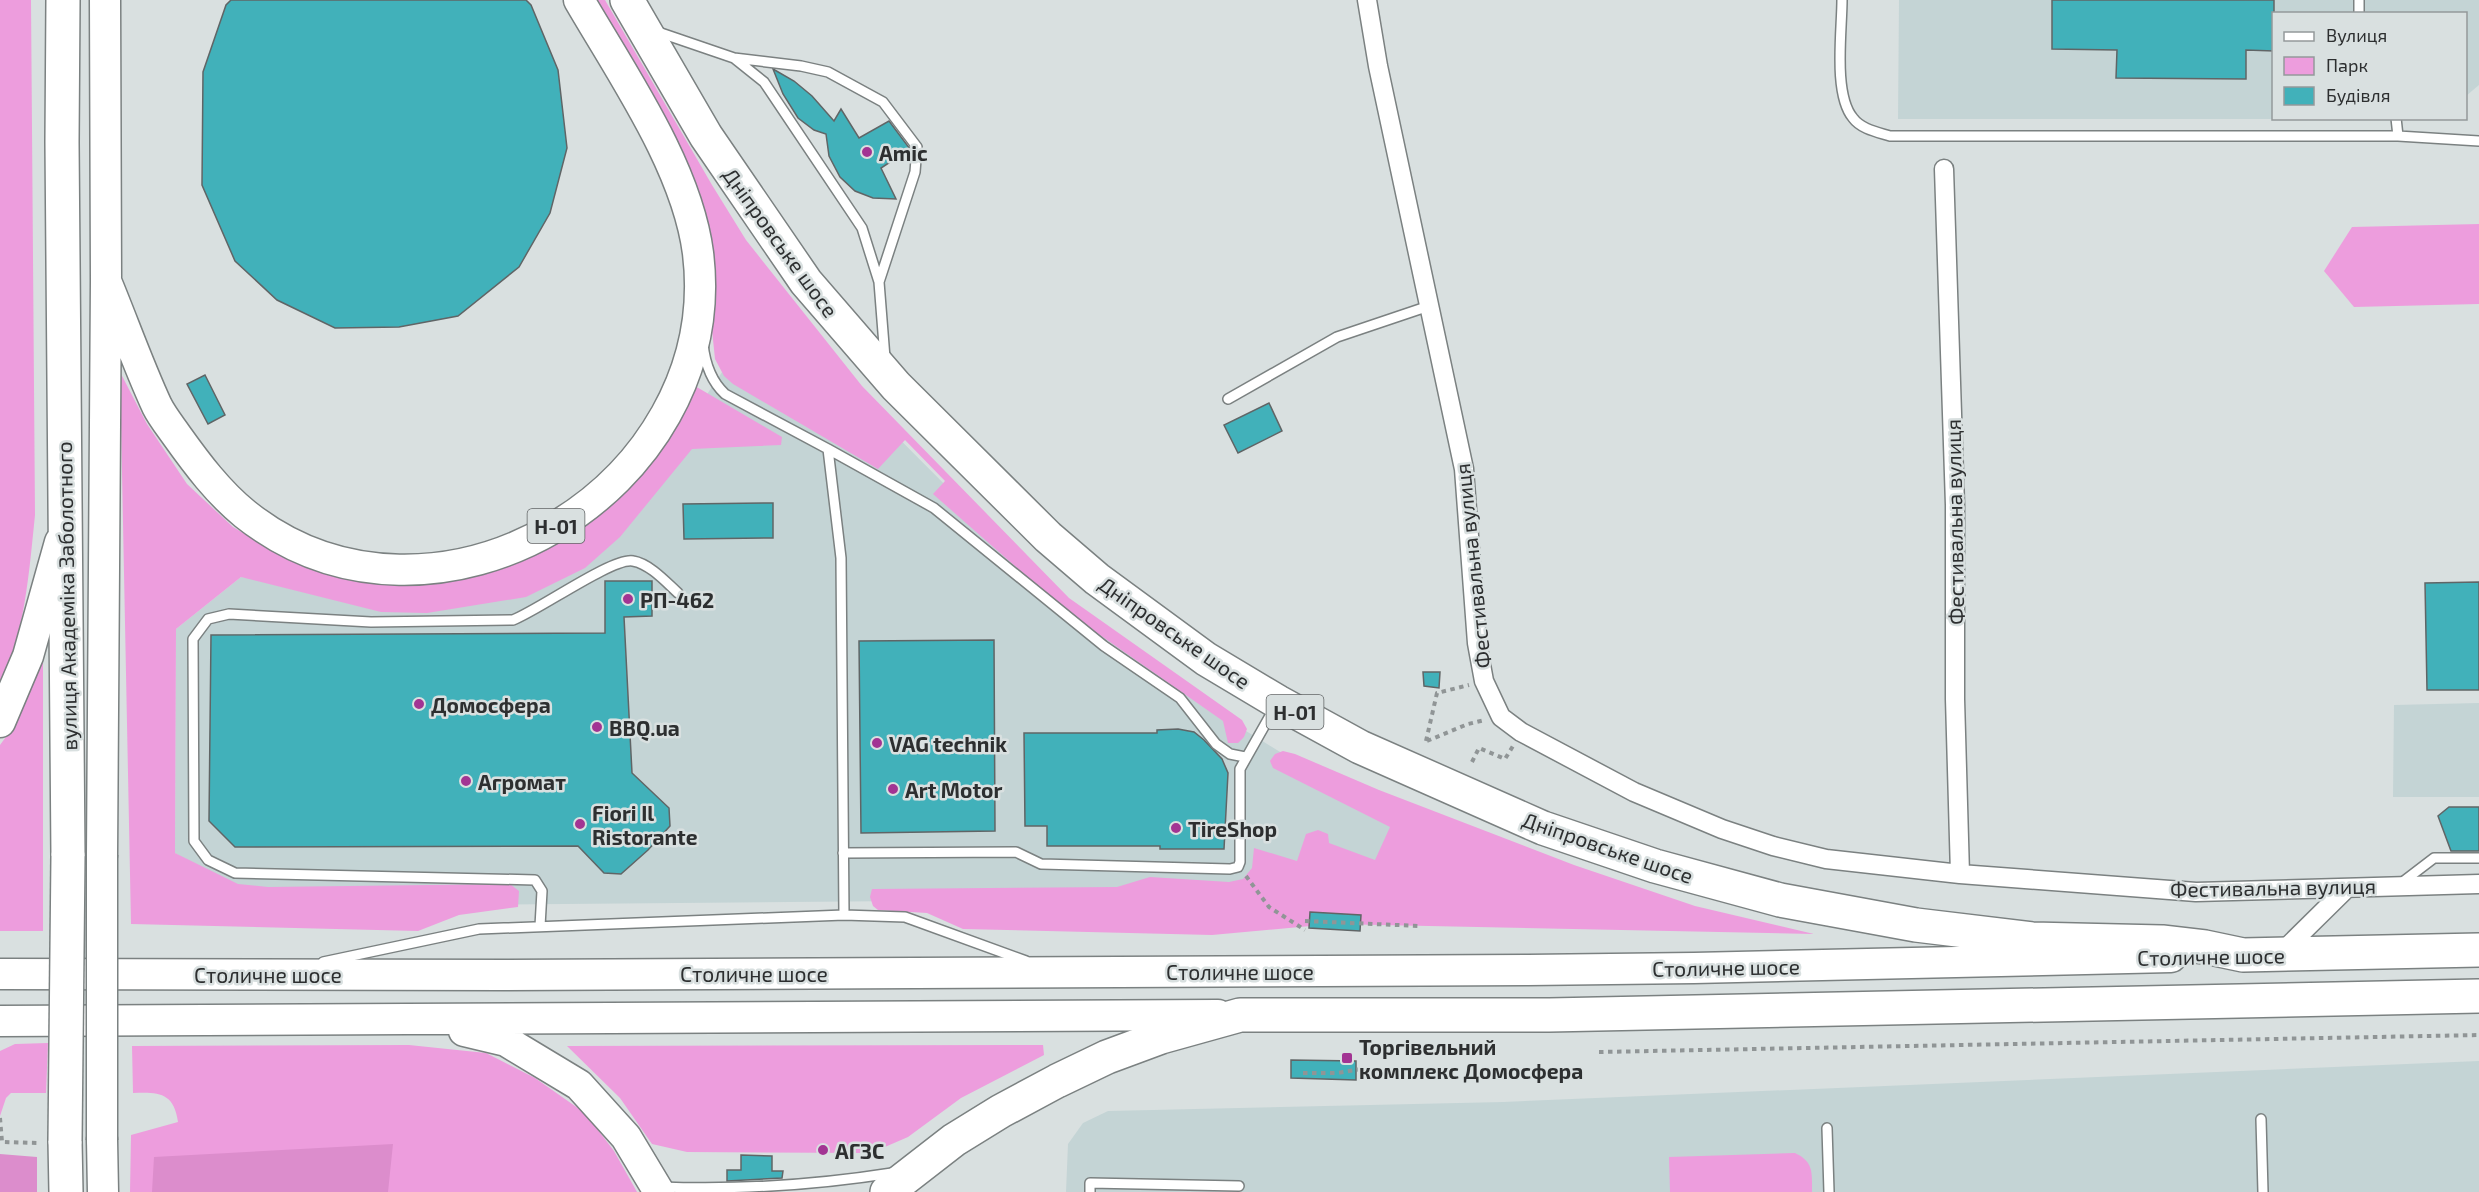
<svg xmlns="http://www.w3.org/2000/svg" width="2479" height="1192" font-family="'Exo 2',sans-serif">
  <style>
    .built { fill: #c4d4d5 }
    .green { fill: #ed9ddd }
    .forest { fill: #dc8dcc }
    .building { fill: #41b1ba; stroke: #606566; stroke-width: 1.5 }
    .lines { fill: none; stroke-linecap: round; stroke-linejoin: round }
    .lane-casing { stroke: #7b8181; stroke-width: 12 }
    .street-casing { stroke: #7b8181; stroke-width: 21 }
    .primary-casing { stroke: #7b8181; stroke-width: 33 }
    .highway-casing { stroke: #7b8181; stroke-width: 36 }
    .path { stroke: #909596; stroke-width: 4; stroke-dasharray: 4.5 4.5; stroke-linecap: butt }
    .lane { stroke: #fff; stroke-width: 9 }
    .street { stroke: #fff; stroke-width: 18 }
    .primary { stroke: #fff; stroke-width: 30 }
    .highway { stroke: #fff; stroke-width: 33 }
    .primary-bridge-casing { stroke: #7b8181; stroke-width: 33; stroke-linecap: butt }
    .highway-bridge-casing { stroke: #7b8181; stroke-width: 36; stroke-linecap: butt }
    .primary-bridge { stroke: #fff; stroke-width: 30 }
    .highway-bridge { stroke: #fff; stroke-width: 33 }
    .poi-dot { fill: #a23493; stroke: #d9e0e0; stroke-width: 2 }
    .labels { text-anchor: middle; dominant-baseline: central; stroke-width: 5; stroke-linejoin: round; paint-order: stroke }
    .shield { fill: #d9e0e0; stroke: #616465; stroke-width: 1.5 }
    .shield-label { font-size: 20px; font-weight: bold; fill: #2d2f30 }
    .poi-label { font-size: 21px; font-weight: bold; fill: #2d2f30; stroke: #d9e0e0; text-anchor: start }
    .street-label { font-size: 21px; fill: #2d2f30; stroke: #d9e0e0 }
  </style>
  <rect width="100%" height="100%" fill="#d9e0e0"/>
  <path class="built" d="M1899 0H2479V85L2466 96V14H2274V118L2439 119H1898Z
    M767 306 988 528 1077 609 1233 723 1399 825 1377 916 1137 899 452 905 239 893 175 853 176 629 241 577 403 600 517 588 635 500Z
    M2479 703V797H2393L2394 705Z
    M2479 1061V1192H1066L1068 1144 1083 1123 1108 1111 1503 1102Z"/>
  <path class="green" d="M0 0H31L35 515C29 573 25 633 0 686Z
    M593 0H605L712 185 746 240 862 386 1069 598 1242 720 1247 729 1244 737 1238 743H1228L1223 721 1067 612 933 494 945 481 905 440 878 469 733 384 724 376 715 359 709 301Z
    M2479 224V304L2354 307 2324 271 2352 227Z
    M120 372 147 424 187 484 233 527 286 558 333 574 386 583 429 584 495 568 550 547 610 505 647 466 695 386 782 437 781 445 692 449 620 537 585 568 526 597 427 613 381 612 241 577 176 629 175 853 238 884 268 887 510 884 519 891 518 907 459 915 418 931 131 924Z
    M43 658V931H0V745L11 730Z
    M1283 751 1295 754 1379 790 1574 865 1695 906 1814 934 1332 924 1212 935 963 929 927 913 878 910 873 906 870 897 872 889 1117 887 1150 877 1229 882 1243 879 1252 868 1254 848 1297 861 1306 834 1318 830 1328 834 1329 843 1375 860 1390 827 1273 768 1270 761 1275 754Z
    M48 1043 46 1093H11L6 1098 0 1116V1051L15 1044Z
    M409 1045 486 1053 535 1078 585 1113 614 1151 637 1192H130L131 1135 178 1122C174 1092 158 1092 133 1093L132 1046Z
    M1043 1045 1044 1055 961 1098 908 1137 871 1153 687 1152 652 1144 620 1098 567 1046Z
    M1795 1153C1814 1162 1812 1173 1812 1192H1670L1669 1157Z"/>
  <path class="forest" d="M393 1144 388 1192H152L154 1157Z
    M0 1154 37 1157V1192H0Z"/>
  <path class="building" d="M231 0H526L531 5 558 70 567 148 550 213 519 267 458 316 399 327 335 328 277 300 235 261 202 185 203 72 226 5Z
    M2052 0H2274V51L2246 50V79L2116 78 2117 50 2052 49Z
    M773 69 794 81 812 96 834 121 841 109 859 138 889 121 910 149 881 168 896 199 873 198 855 191 840 177 829 156 826 134 814 130 798 118 783 94Z
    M205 375 225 415 208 424 187 384Z
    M1269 403 1282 431 1238 453 1224 425Z
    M773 503V538L684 539 683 504Z
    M605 581H652V616L624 617 632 773 669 808 670 826 648 850 621 874 604 873 578 846 235 847 209 821 211 635 605 633Z
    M2479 582V690H2427L2425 583Z
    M994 640 995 831 861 833 859 641Z
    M1423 672H1440L1439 688 1424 686Z
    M1178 729 1194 732 1204 740 1222 759 1228 773 1224 849H1160V846H1047V826H1025L1024 733H1157V730Z
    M2449 807H2479V851H2451L2438 816Z
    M1310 912 1361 915 1360 931 1309 928Z
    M1291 1060 1356 1061V1080L1291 1078Z
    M741 1155 772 1156V1171H783L782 1178 727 1181V1170H741Z"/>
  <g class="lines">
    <g class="lane-casing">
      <path id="lane" d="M1842 0C1842 31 1833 94 1853 118 1861 129 1877 132 1890 136H2398L2479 141
        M2359 0V14
        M655 31 734 58 764 82 862 228 879 282 885 358
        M734 58 801 66 828 72 883 102 917 147 915 172 879 282
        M2396 118 2398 136
        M703 344C705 363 711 381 725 394L828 449 841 558 844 915
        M1228 399 1337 337 1429 306
        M828 449 934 508 1104 646 1180 698 1216 744 1230 754 1245 757
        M843 853 1016 852 1041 864 1230 869 1238 867 1240 862V769L1275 707
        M2400 884 2434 858H2479
        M540 926 542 891 535 880 235 873 208 860 194 841 193 639 208 619 229 614 371 622 513 620C539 610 613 557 633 561 650 564 666 582 678 593
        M323 962 479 929 844 915 905 917 1026 961
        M2261 1119 2263 1192
        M1827 1128 1829 1192
        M661 1187C739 1190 816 1185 892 1173
        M1090 1192V1183L1239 1186"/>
    </g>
    <g class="street-casing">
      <path id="street" d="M1367 0 1378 66 1464 469 1477 643 1484 681 1501 717 1521 732 1634 792 1722 829 1773 846 1826 859 1960 874 2196 892 2479 884
        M1944 169 1955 505V699L1960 874
        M2280 954 2347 888"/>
    </g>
    <g class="primary-casing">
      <path id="primary" d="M106 281C123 322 138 365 157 406 162 416 170 426 177 436 197 464 218 492 245 514 433 664 727 489 698 253 687 167 622 74 579 0
        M0 722 28 656 60 542
        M102 855 106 281 105 0
        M0 974 507 975 1528 970 1694 968 2171 957
        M0 1021 1218 1015
        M464 1031 506 1041 579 1085 626 1137 659 1192
        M102 1140 103 1192"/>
    </g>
    <g class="highway-casing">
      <path id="highway" d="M63 0 62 142 68 856
        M627 0 706 136 806 282 896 386 1048 537 1097 579 1206 659 1278 702 1360 747 1543 828 1655 866 1780 900 1916 925 2032 939 2162 942 2205 947 2243 955 2479 950
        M65 1141 66 1192
        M887 1192 954 1140 1001 1111 1057 1081 1107 1057 1161 1037 1240 1015H1549L2479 996"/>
    </g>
    <path class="path" d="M1426 741 1437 693 1469 685
      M1427 741 1468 724 1485 720
      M1472 762 1479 748 1505 759 1513 746
      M1246 876 1269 907 1305 930
      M1305 921 1420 926
      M1599 1052 2479 1035
      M1303 1073H1338L1361 1069
      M0 1118 2 1142 40 1143"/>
    <use href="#lane" class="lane"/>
    <use href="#street" class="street"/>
    <use href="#primary" class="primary"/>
    <use href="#highway" class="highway"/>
    <g class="primary-bridge-casing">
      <path id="primary-bridge" d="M102 855V1140"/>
    </g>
    <g class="highway-bridge-casing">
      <path id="highway-bridge" d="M65 1141 68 856"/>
    </g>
    <use href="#primary-bridge" class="primary-bridge"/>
    <use href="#highway-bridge" class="highway-bridge"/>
  </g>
  <g class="poi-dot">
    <circle cx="867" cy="152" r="6"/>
    <circle cx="628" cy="599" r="6"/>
    <circle cx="419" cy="704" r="6"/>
    <circle cx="597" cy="727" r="6"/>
    <circle cx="877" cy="743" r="6"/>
    <circle cx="466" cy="781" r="6"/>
    <circle cx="893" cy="789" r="6"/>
    <circle cx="580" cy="824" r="6"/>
    <circle cx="1176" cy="828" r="6"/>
    <rect x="1341" y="1052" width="12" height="12" rx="3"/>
    <circle cx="823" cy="1150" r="6"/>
  </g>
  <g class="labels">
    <g class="shield">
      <rect x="527.5" y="509" width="57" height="34" rx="4.5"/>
      <rect x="1266.5" y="695" width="57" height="34" rx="4.5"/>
    </g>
    <g class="shield-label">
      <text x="556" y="526">Н-01</text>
      <text x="1295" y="712">Н-01</text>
    </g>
    <g class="poi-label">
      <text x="879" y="152">Amic</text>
      <text x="640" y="599">РП-462</text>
      <text x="431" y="704">Домосфера</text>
      <text x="609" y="727">BBQ.ua</text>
      <text x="889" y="743">VAG technik</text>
      <text x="478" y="781">Агромат</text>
      <text x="905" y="789">Art Motor</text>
      <text x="592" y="812">Fiori Il<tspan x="592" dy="24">Ristorante</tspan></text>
      <text x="1188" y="828">TireShop</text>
      <text x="1359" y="1046">Торгівельний<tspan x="1359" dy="24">комплекс Домосфера</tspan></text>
      <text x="835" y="1150">АГЗС</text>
    </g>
    <g class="street-label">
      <text transform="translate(781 242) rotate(54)">Дніпровське шосе</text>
      <text transform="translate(1954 522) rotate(-91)">Фестивальна вулиця</text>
      <text transform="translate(1472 566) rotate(-96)">Фестивальна вулиця</text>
      <text transform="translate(66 596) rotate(-91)">вулиця Академіка Заболотного</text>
      <text transform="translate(1175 632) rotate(35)">Дніпровське шосе</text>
      <text transform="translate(1608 847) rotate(19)">Дніпровське шосе</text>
      <text transform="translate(2273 887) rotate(-1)">Фестивальна вулиця</text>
      <text transform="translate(2211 956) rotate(-1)">Столичне шосе</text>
      <text transform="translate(1726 967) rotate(-1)">Столичне шосе</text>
      <text x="1240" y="971">Столичне шосе</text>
      <text x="754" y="973">Столичне шосе</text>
      <text x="268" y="974">Столичне шосе</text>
    </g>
  </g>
  <rect x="2272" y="12" width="195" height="108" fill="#d9e0e0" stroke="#94999a" stroke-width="1.5"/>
  <rect x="2284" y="32" width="30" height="9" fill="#ffffff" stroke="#94999a" stroke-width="1.5"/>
  <text x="2326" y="42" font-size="18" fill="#2d2f30">Вулиця</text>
  <rect x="2284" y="57" width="30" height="18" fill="#ed9ddd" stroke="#94999a" stroke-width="1.5"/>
  <text x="2326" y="72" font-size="18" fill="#2d2f30">Парк</text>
  <rect x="2284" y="87" width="30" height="18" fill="#41b1ba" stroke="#94999a" stroke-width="1.5"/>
  <text x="2326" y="102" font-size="18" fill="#2d2f30">Будівля</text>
</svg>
